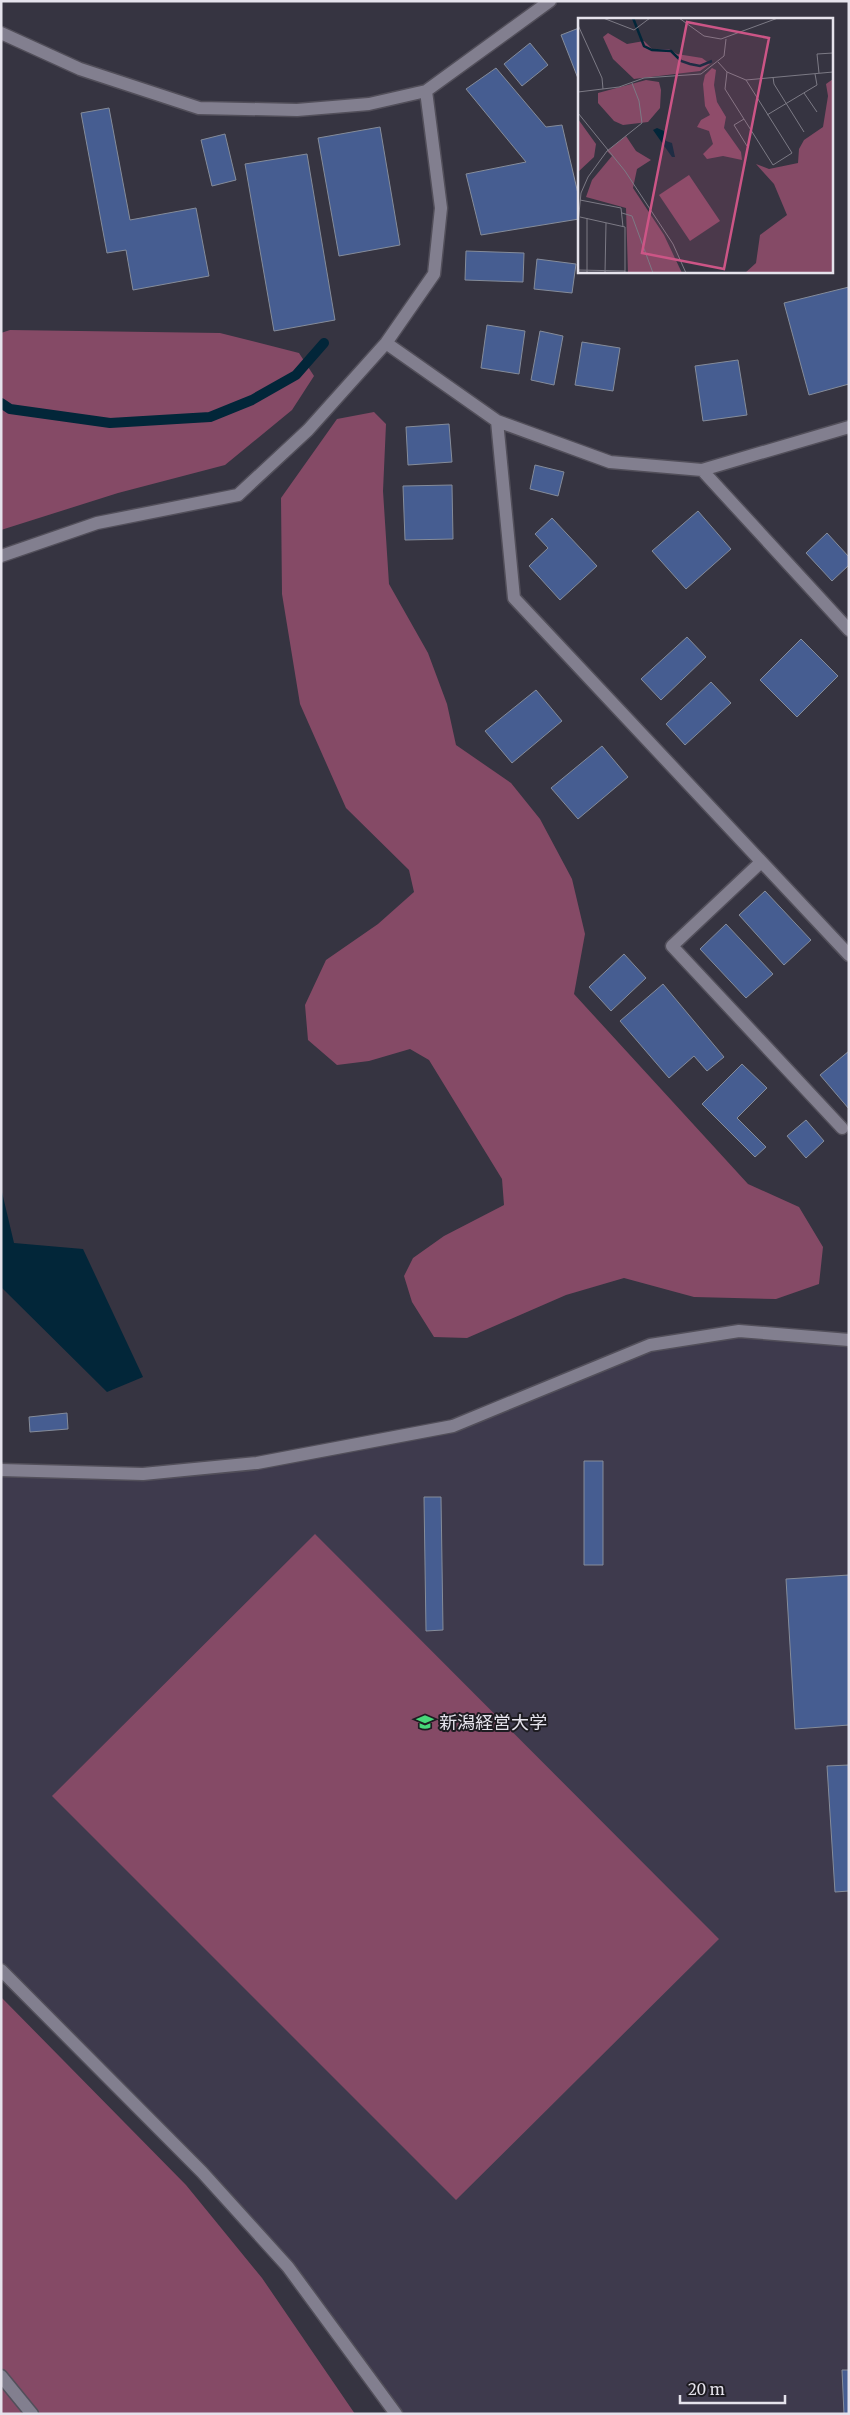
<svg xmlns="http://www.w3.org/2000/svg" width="850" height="2415" font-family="Merriweather,'Noto Sans JP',serif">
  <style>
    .built { fill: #3e3a4d }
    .green { fill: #854a66 }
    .water { fill: #022639 }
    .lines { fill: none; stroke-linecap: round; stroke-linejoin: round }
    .stream { stroke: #022639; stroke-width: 10 }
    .building { fill: #465d91; stroke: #858c9a }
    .service-casing { stroke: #524f5a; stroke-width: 15 }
    .minor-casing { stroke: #524f5a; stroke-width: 15 }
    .service { stroke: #827f8f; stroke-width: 12 }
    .minor { stroke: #827f8f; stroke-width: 12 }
    .labels { text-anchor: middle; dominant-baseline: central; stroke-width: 4; stroke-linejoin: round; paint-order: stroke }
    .poi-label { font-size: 18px; fill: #e5e3ec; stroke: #1e1c22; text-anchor: start }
    .inset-river { fill: none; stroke: #022639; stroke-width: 2.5 }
    .inset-road { fill: none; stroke: #7c7a85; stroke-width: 1 }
    .view { fill: #cc5586; fill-opacity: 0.15; stroke: #cc5586; stroke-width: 2.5 }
    .inset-edge { fill: none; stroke: #e5e3ec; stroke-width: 2.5 }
  </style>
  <rect width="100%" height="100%" fill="#363441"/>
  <path class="built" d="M739 1331 849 1340V2414H396L288 2267 1 1970V1470L143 1474 257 1463 453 1426 650 1345Z"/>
  <path class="green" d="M10 330 220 333 299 353 314 376 292 410 225 465 118 493 1 530V333Z
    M374 412 386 424 383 491 389 584 428 653 447 704 456 745 511 783 540 819 572 879 585 934 574 994 748 1184 799 1207 823 1247 819 1284 776 1299 694 1297 624 1278 566 1295 467 1338 434 1337 412 1302 404 1276 413 1258 444 1236 504 1205 502 1179 429 1060 410 1049 369 1061 337 1065 308 1040 305 1005 326 960 378 924 414 892 409 870 346 808 300 704 282 594 281 498 337 419Z
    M315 1534 719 1939 456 2200 52 1796Z
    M1 1997 186 2185 262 2278 355 2414H1Z"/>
  <path class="water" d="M1 1188 14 1243 83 1249 143 1377 107 1392 1 1287Z"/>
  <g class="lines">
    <path class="stream" d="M1 403 10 409 110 423 210 417 252 400 296 375 324 343"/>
  </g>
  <path class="building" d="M579 28V81L561 35Z
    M530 43 548 65 522 86 504 64Z
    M496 68 546 127 562 125 579 198V219L481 235 466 174 526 162 466 89Z
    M109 108 130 220 196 208 209 276 133 290 126 250 107 253 81 113Z
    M380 127 400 245 339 256 318 138Z
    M225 134 236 180 212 186 201 140Z
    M307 154 335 320 274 331 245 164Z
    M466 251 524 253 523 282 465 280Z
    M537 259 576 264 572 293 534 289Z
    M849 287V384L809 395 784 303Z
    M487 325 525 331 519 374 481 368Z
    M540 331 563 336 554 385 531 380Z
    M582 342 620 348 613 391 575 385Z
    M738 360 747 415 703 421 695 366Z
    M449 424 452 462 408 465 406 427Z
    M535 465 564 472 558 496 530 489Z
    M452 485 453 539 405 540 403 486Z
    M698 511 731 549 686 589 652 551Z
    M552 518 597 566 560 600 529 566 548 548 535 534Z
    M827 533 849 557V565L832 581 806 553Z
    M687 637 706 657 661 700 641 679Z
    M801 639 838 676 797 717 760 680Z
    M711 682 731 703 685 745 666 724Z
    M536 690 562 721 512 763 485 731Z
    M602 746 628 777 578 819 551 788Z
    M765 891 811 940 784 965 739 915Z
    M726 924 773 974 746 998 700 949Z
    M624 954 646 978 611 1011 589 987Z
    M663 984 724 1057 707 1071 694 1056 669 1078 620 1021Z
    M849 1051V1109L820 1075Z
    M742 1064 767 1088 737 1118 766 1147 755 1157 702 1104Z
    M806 1120 824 1141 806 1158 787 1136Z
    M67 1413 68 1429 30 1432 29 1417Z
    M584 1461H603V1565H584Z
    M424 1497H441L443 1630 426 1631Z
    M849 1575V1725L795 1729 786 1579Z
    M849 1765V1891L835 1892 827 1766Z
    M842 2370H849V2414H844Z"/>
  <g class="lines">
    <g class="service-casing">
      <path id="service" d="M1 1470 143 1474 257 1463 453 1426 650 1345 739 1331 849 1340"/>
    </g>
    <g class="minor-casing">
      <path id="minor" d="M1 33 80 69 199 108 297 110 369 104 426 91 550 1
        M386 343 497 421 610 462 702 470 849 427
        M497 421 514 598 849 955
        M702 470 849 630
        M1 556 97 523 238 495 308 430 386 343 434 274 441 208 426 91
        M761 862 672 946 842 1128
        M1 1970 202 2172 288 2267 396 2414
        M1 2376 32 2414"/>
    </g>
    <use href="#service" class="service"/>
    <use href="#minor" class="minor"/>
  </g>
  <defs>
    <g id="university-bare" transform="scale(1.35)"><path d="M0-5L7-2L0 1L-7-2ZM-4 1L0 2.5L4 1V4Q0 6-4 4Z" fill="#47d779" stroke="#1e1c22" stroke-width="2.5" paint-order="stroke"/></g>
  </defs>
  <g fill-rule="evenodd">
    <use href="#university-bare" x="425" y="1722"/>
  </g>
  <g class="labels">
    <g class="poi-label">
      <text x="439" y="1722">新潟経営大学</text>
    </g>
  </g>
  <g transform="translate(578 18)">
    <rect width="255" height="255" fill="#363441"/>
    <path d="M30 15 49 26 66 23 74 31H91L99 36 124 40 132 46 122 53 56 61 35 41 25 19ZM134 50 138 52 136 67 139 84 148 99 146 110 163 134 164 142 145 138 129 141 125 136 135 126 131 113 119 109 123 102 132 97 127 88 125 66 127 57ZM255 61V255H167L178 245 182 217 209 197 196 166 178 146 191 151 220 145 221 131 226 122 245 109 250 78 248 66ZM68 62 81 64 83 72 82 90 70 104 45 107 36 103 20 85V75ZM0 101 18 126 16 139 0 154ZM48 118 58 133 73 142 59 151 55 170 86 217 104 255H50L48 190 8 179 14 162 34 138 29 133ZM111 157 142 203 112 223 81 177Z" fill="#854a66"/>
    <path d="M79 110 86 113 88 123 94 125 97 139H94L75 112Z" fill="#022639"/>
    <path class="inset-river" d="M55 0 66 28 74 32 93 33 103 43 112 46 122 48 134 43"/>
    <path class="inset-road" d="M25 0 56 12 72 0M101 0 126 18 143 21 200 0M0 7 24 60 25 71M140 44 149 54 168 62 255 54M149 54 147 71 195 147 214 135 168 62M241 55 239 36 255 35M195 59 196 66 226 114M0 74 41 69 66 60 123 56 146 38 148 21M226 75 239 94M0 95 47 153 95 226 108 255M189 97 239 67 237 56M166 101 156 107 169 128M2 182 43 190 45 209M44 195 54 198 75 255M2 199 47 209V255M0 206 3 175 10 159 29 133 64 105 61 83 54 65M0 252 47 253M9 255V200M27 255 28 205"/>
    <path class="view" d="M109 4 191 20 146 251 64 235Z"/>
    <rect width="255" height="255" class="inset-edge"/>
  </g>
  <rect width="850" height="2415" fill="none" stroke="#e5e3ec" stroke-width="5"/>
  <path d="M680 2395v8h105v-8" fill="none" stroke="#e5e3ec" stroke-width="2.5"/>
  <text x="688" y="2395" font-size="15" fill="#e5e3ec" stroke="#1e1c22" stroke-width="4" paint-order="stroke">20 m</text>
</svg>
